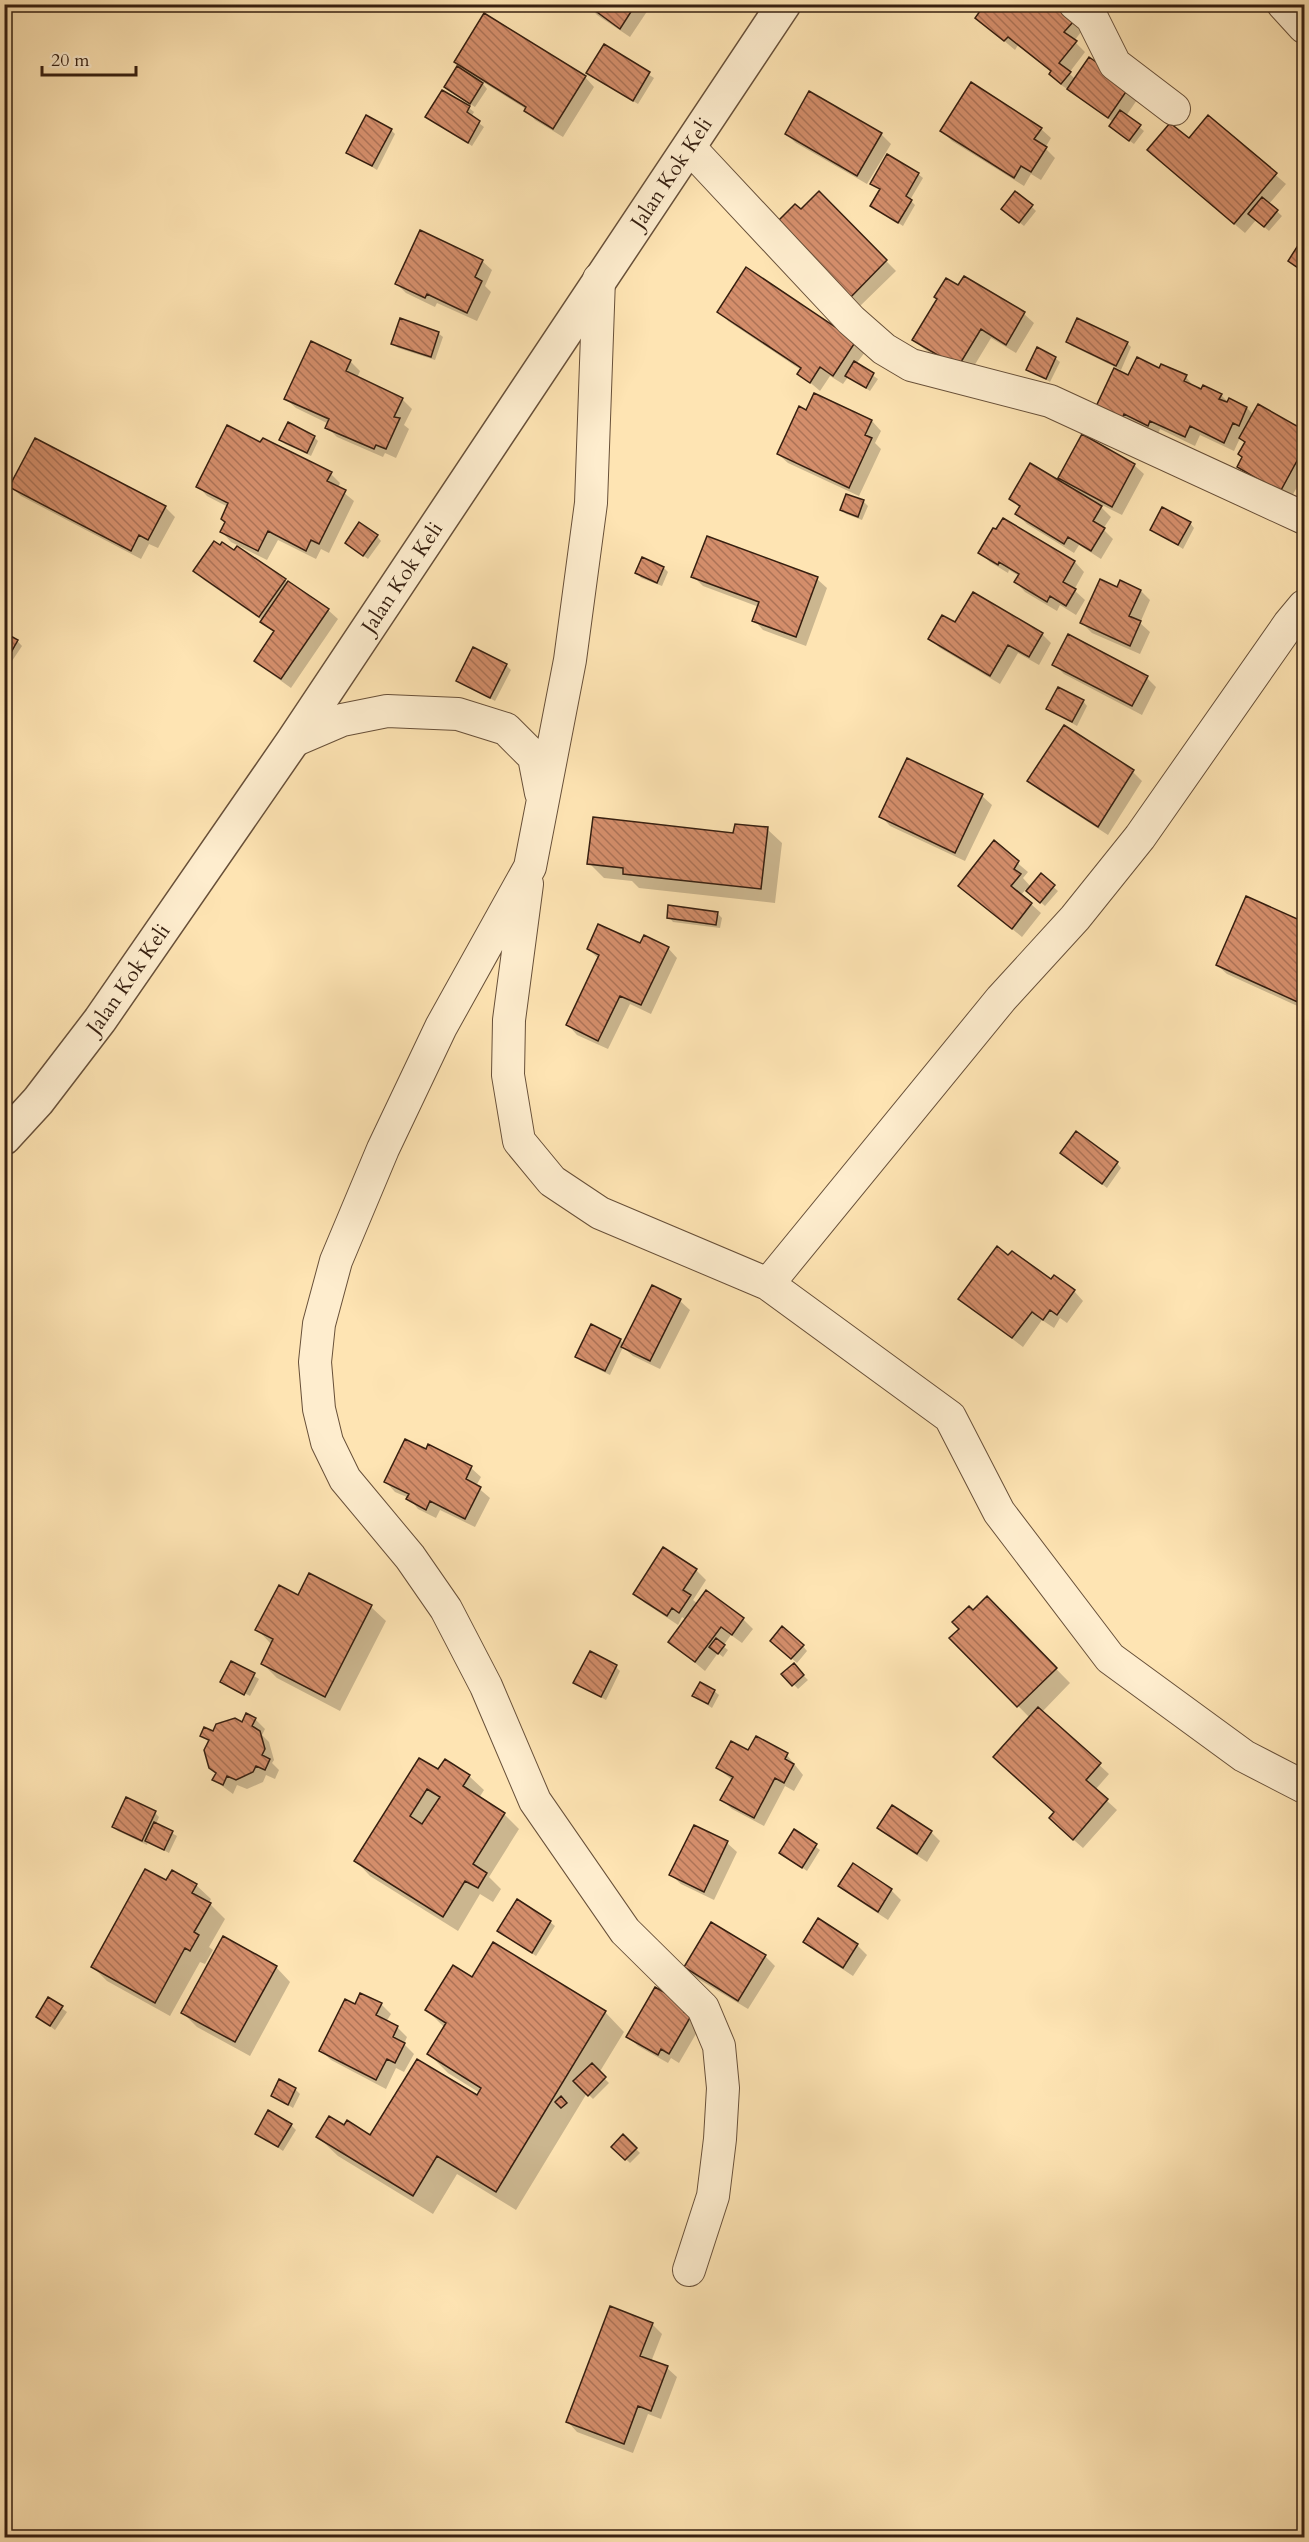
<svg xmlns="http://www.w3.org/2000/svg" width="1309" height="2542" font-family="Cardo,serif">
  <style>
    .shadow { fill: #0003 }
    .building { fill: url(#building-back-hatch); stroke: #361f10; stroke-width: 1.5; fill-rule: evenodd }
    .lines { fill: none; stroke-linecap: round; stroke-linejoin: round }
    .minor-casing { stroke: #685039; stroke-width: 34 }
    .tertiary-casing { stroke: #685039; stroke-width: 36 }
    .minor { stroke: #feedce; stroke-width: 32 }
    .tertiary { stroke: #feedce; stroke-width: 33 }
    .labels { text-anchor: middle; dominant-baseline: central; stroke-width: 4.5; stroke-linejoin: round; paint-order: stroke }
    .street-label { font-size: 21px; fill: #361f10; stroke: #feedce }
  </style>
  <defs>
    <pattern id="building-back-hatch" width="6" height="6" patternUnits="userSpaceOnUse" patternTransform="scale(1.5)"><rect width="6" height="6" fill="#d48e6b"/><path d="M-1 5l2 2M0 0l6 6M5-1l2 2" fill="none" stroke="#ad7357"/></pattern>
  </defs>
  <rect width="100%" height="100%" fill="#fee4b3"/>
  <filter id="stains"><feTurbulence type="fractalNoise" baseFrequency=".00333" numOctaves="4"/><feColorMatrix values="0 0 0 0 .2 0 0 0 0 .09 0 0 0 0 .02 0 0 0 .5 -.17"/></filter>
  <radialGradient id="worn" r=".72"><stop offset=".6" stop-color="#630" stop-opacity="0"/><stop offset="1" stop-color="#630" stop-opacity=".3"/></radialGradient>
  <path class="shadow" d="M587 4H652L630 37 597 15Z
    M1058 4 1081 32 1074 41 1085 52 1069 73 1075 79 1129 87 1139 97 1126 116 1144 131 1134 144 1115 130 1113 122 1060 84 1051 74 1052 72 1018 45 1015 50 977 18Z
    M1115 4H1125L1121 9Z
    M604 46 654 78 638 104 593 77Z
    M456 62 585 77 594 87 563 137 535 120 526 109 480 80 487 89 475 107 450 91 468 73Z
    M469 108 474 112 471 117 484 127 472 146 427 117Z
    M1208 117 1286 184 1269 204 1282 216 1269 231 1256 220 1245 233 1159 160 1189 141Z
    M1041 129 1051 138 1045 148 1055 158 1041 180 1031 174 1024 186 952 141 942 131Z
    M391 130 395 134 377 170 348 152Z
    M786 134H881L891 144 867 184 796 143Z
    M918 174 923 178 910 200 915 205 903 226 872 206 881 190 872 183Z
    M819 193 896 271 858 308 776 225 801 211Z
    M1032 207 1036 211 1024 226 1008 213Z
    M1304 239V274L1290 261Z
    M482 261 492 270 485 286 491 292 477 321 437 303 435 307 406 293 397 284Z
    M964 278 1024 314 1034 323 1016 353 991 338 968 376 924 349 914 339Z
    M719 311 855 342 865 352 856 364 878 379 870 391 848 377 843 384 830 376 820 391 799 373 801 370 728 321Z
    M438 333 443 337 435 360 398 348 393 343Z
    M1067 342 1127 343 1131 347 1121 370 1072 346Z
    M1055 358 1060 362 1050 382 1028 369Z
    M350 361 360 371 357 378 402 399 412 409 404 425 409 429 396 458 385 453 383 457 337 437 327 427 329 424 296 408 286 399Z
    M1160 370 1186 377 1195 388 1221 395 1228 402 1247 408 1254 415 1259 406 1304 432V474L1290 500 1248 477 1239 467 1243 458 1246 443 1240 438 1234 451 1200 435 1195 446 1160 429 1158 434 1104 423 1129 377Z
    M815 395 872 421 881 431 875 443 881 449 859 496 788 463 778 454 807 412Z
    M314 437 318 441 311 456 285 444 281 439Z
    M261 444 331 474 340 483 338 488 354 501 329 553 321 549 316 559 278 540 267 560 231 542 222 532 226 523 228 507 207 496 198 486Z
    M1134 465 1144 474 1122 515 1096 502 1111 517 1103 529 1113 539 1101 559 1079 545 1074 553 1027 524 1017 514 1020 508 1011 499 1070 488 1060 477Z
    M11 487 165 507 175 517 158 548 149 544 141 559 21 496Z
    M863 501 868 506 862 520 846 514 841 509Z
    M1003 520 1075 562 1084 572 1074 590 1085 600 1076 615 1060 605 1057 611 1025 592 1016 582 1019 576 1009 570 1008 573 990 562 980 553Z
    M1190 523 1194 528 1183 549 1152 529Z
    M377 536 381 541 368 559 351 547Z
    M664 568 668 572 662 586 641 578 637 573Z
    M195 571 285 580 328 610 338 619 291 688 266 670 256 661 275 633 263 621 204 580Z
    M693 576 817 579 827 588 806 646 763 630 754 620 759 607 703 586Z
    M1118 589 1141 591 1150 600 1140 623 1150 632 1140 654 1092 633 1082 623Z
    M956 624 1042 634 1051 643 1039 665 1018 653 1000 684 940 648 930 639Z
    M4 627 22 646 4 673Z
    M1054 664 1147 678 1156 687 1142 715 1064 674Z
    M506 665 511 670 495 701 457 680Z
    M1083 701 1087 706 1077 726 1048 709Z
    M1133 772 1142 781 1108 835 1039 790 1029 780Z
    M982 796 992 805 965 861 890 826 881 816Z
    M767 829 782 843 775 903 639 888 632 881 604 878 589 863Z
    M994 843 1028 872 1023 878 1031 887 1041 876 1058 891 1045 906 1026 889 1021 895 1041 913 1022 937 960 886Z
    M1247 898 1304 924V1009L1227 974 1217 965Z
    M717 913 722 918 720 928 673 922 669 917Z
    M641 945 668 948 677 958 651 1014 630 1004 608 1049 577 1035 568 1025 599 959 588 949Z
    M1066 1157 1117 1163 1121 1168 1107 1188Z
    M1052 1281 1074 1291 1083 1301 1067 1323 1060 1318 1054 1328 1042 1320 1023 1347 960 1299Z
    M653 1287 680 1301 690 1310 660 1369 633 1356 623 1347 610 1375 581 1361 577 1357 620 1340 624 1344Z
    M429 1446 471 1468 481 1477 476 1486 490 1498 475 1527 440 1510 436 1518 418 1509 409 1498 395 1492 386 1482 426 1451Z
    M696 1570 706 1580 693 1600 698 1604 743 1619 753 1629 742 1643 731 1635 723 1646 728 1650 723 1657 718 1653 705 1671 670 1642 686 1620 682 1617 678 1625 645 1603 635 1594Z
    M298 1597 371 1607 386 1621 340 1711 277 1678 263 1664 272 1645 257 1629Z
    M987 1599 1070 1683 1042 1712 1109 1774 1095 1790 1117 1810 1083 1848 1060 1828 1030 1718 951 1638Z
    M776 1645 803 1646 807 1651 797 1663Z
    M232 1663 259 1679 250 1696 225 1683Z
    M793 1665 808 1680 798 1689 784 1674Z
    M616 1667 620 1671 606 1700 575 1683Z
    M714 1691 719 1695 712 1708 694 1696Z
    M255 1719 265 1729 262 1735 269 1742 274 1760 272 1763 279 1770 275 1779 266 1775 263 1782 247 1789 237 1785 233 1794 214 1780 217 1775 210 1768 209 1742 202 1735Z
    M756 1738 787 1755 803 1775 794 1791 785 1786 764 1826 732 1809 722 1800 732 1780 718 1768 749 1752Z
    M438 1771 469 1776 484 1790 479 1798 504 1814 519 1829 489 1877 501 1889 493 1902 480 1894 458 1931 370 1876 356 1861Z
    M155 1813 159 1817 156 1824 177 1836 169 1853 148 1842 147 1845 118 1831 113 1827Z
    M879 1827 931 1832 940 1841 927 1862 889 1837Z
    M795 1831 820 1850 807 1871 781 1853Z
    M727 1843 737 1852 714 1900 681 1884 671 1875Z
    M167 1882 196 1885 211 1899 209 1903 225 1919 209 1947 213 1950 205 1964 200 1962 170 2016 107 1981 93 1967Z
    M840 1886 891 1890 901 1900 888 1920 850 1895Z
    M550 1922 555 1926 536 1956 499 1931Z
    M712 1924 766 1957 775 1966 748 2009 695 1977 686 1967Z
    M805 1941 857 1945 867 1955 853 1976 815 1951Z
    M276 1967 290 1982 250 2056 197 2027 183 2013Z
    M49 1999 67 2012 55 2030 38 2017Z
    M381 2004 391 2014 386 2022 398 2028 407 2037 404 2044 414 2054 404 2072 396 2068 386 2089 331 2060 321 2051 355 2006Z
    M687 2007 700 2027 679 2063 671 2058 668 2063 638 2046 628 2036Z
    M427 2010 605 2012 624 2032 599 2073 609 2083 593 2099 587 2093 516 2210 457 2174 433 2214 338 2156 318 2137 345 2127 370 2137 477 2097 480 2093 448 2073 429 2054 445 2028Z
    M295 2089 300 2094 293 2108 273 2095Z
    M291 2125 296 2130 283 2151 257 2133Z
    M623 2136 640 2153 630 2163 613 2147Z
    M652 2324 662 2334 651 2362 667 2368 677 2377 661 2419 648 2414 633 2453 577 2432 568 2422Z"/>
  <path class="building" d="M586 4H636L620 29Z
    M985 4H1060L1064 8 1061 12 1073 22 1064 32 1077 41 1059 63 1071 72 1061 84 1049 74 1051 71 1008 37 1004 41 975 18Z
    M484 13 586 76 553 129 524 111 526 107 454 62Z
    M604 44 650 72 633 101 586 73Z
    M1089 57 1130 86 1108 118 1067 89Z
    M457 66 483 83 470 104 444 87Z
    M971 82 1042 128 1034 139 1047 147 1031 172 1021 166 1014 178 940 131Z
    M442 90 470 106 467 112 480 121 468 143 425 117Z
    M809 91 882 133 857 176 785 134Z
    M1120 110 1141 125 1129 141 1109 126Z
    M366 115 392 129 372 166 346 153Z
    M1208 115 1277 173 1234 224 1147 150 1170 123 1189 138Z
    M887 154 919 173 906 196 912 200 898 223 870 206 880 189 870 184Z
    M819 191 887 260 848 300 774 225 795 204 801 209Z
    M1015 191 1033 205 1019 223 1001 209Z
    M1262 197 1278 210 1264 227 1248 214Z
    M420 230 483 260 475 277 482 281 467 313 427 294 425 298 395 284Z
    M1304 236V272L1288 261Z
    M746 267 856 341 833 376 820 367 810 383 797 374 801 368 717 312Z
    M964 276 1025 312 1006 345 981 329 958 367 912 340 937 299 934 297 946 278 958 285Z
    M400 318 439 332 431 357 391 344Z
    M1077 318 1128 342 1116 366 1066 342Z
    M311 341 351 360 346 371 403 398 394 417 400 418 386 449 376 445 374 449 325 428 329 419 284 399Z
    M1037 347 1056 357 1046 379 1026 370Z
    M1137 357 1159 368 1161 364 1187 375 1184 381 1201 389 1203 385 1222 394 1219 399 1227 402 1229 398 1247 407 1239 426 1233 423 1224 443 1190 426 1185 437 1150 421 1148 426 1124 414 1119 426 1093 413 1114 368 1128 375Z
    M854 361 874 373 866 388 845 376Z
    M814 393 872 420 865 435 872 438 849 488 777 454 799 406 806 410Z
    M1258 404 1304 430 1299 443 1304 448 1280 492 1237 467 1242 457 1238 454 1245 442 1239 438Z
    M288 422 315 436 307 453 279 440Z
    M227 425 260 442 263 438 332 472 327 481 346 490 319 544 311 540 306 551 268 531 258 551 220 532 225 522 221 519 228 503 196 487Z
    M1082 434 1135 464 1112 507 1058 478Z
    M35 438 166 506 148 540 139 535 131 551 9 487Z
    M1030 463 1102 506 1093 521 1105 528 1091 551 1068 537 1064 544 1015 514 1020 506 1009 499Z
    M846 494 864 500 858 517 840 510Z
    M1162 507 1191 522 1178 545 1150 530Z
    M1003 518 1075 561 1063 582 1076 589 1066 606 1050 596 1047 602 1014 582 1019 574 999 562 998 565 978 553 993 528 996 529Z
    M359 522 378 535 363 556 345 543Z
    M707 536 818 577 796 637 752 621 759 602 691 577Z
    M214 541 220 545 222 542 234 550 237 546 286 579 259 617 193 571Z
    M642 557 664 567 657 583 635 573Z
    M1100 579 1117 587 1120 580 1141 590 1129 616 1141 621 1130 646 1080 623Z
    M288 581 329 609 281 679 254 661 274 631 260 622Z
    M973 592 1043 633 1029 657 1008 645 990 676 928 639 942 615 955 622Z
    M7 634 18 640 5 663 4 637Z
    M1068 634 1148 676 1132 706 1052 665Z
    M473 647 507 664 490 698 456 681Z
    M1058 687 1084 700 1072 722 1046 709Z
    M1064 725 1134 770 1098 827 1027 781Z
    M907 758 983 794 955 853 879 817Z
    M593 817 733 833 735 824 768 827 761 889 623 874V868L587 864Z
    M994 840 1019 861 1014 869 1021 874 1011 886 1032 903 1012 929 958 886Z
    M1041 873 1055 885 1040 903 1026 891Z
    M1246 896 1304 922V999L1302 1004 1216 965Z
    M668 905 718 912 716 925 667 918Z
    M598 924 640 943 644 935 669 947 641 1005 620 996 598 1041 566 1025 599 955 587 949Z
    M1076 1131 1118 1162 1102 1184 1060 1153Z
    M997 1246 1008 1255 1012 1251 1051 1279 1054 1275 1075 1290 1057 1315 1050 1310 1043 1320 1032 1312 1012 1338 958 1299Z
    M652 1285 681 1299 650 1361 621 1347Z
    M591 1324 621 1339 605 1371 575 1357Z
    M405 1439 426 1449 428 1444 472 1466 466 1479 481 1487 465 1519 430 1501 426 1510 406 1499 409 1494 384 1482Z
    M663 1547 697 1569 683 1590 691 1595 679 1613 672 1608 667 1616 633 1594Z
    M309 1573 372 1605 325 1697 261 1664 273 1639 255 1630 279 1585 298 1595Z
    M706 1590 744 1618 732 1635 721 1627 695 1662 668 1642Z
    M987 1596 1057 1668 1017 1707 949 1638 959 1629 952 1622 969 1606 973 1610Z
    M782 1626 804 1645 791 1659 770 1641Z
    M716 1638 725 1645 718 1654 709 1647Z
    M590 1651 617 1665 601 1697 573 1683Z
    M231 1661 255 1673 244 1695 220 1682Z
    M794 1663 804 1675 792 1686 781 1674Z
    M700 1682 715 1690 708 1704 692 1696Z
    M1038 1707 1101 1763 1086 1780 1108 1799 1073 1840 1049 1818 1054 1812 993 1757Z
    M246 1713 256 1718 252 1726 260 1731 265 1749 262 1755 270 1759 265 1770 256 1766 253 1772 236 1780 227 1776 223 1785 212 1780 216 1773 209 1768 204 1750 209 1740 200 1736 204 1727 213 1731 216 1724 235 1718 242 1722Z
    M756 1736 788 1753 785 1759 794 1764 784 1783 775 1778 754 1818 720 1800 733 1777 716 1768 731 1741 748 1750Z
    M419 1758 438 1769 445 1759 470 1775 463 1786 505 1813 473 1864 487 1873 478 1888 465 1881 443 1917 354 1861ZM427 1789 440 1797 422 1824 410 1816Z
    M126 1797 156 1811 142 1841 112 1827Z
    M892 1805 932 1831 917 1854 877 1828Z
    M154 1822 173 1831 164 1850 145 1841Z
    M694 1825 728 1841 704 1892 669 1875Z
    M794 1829 817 1844 802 1868 779 1853Z
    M853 1863 892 1889 878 1912 838 1886Z
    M145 1869 166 1880 172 1870 197 1884 192 1893 211 1903 194 1932 199 1935 190 1951 185 1948 155 2003 91 1967Z
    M517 1899 551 1921 532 1953 497 1931Z
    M818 1918 858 1944 843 1968 803 1942Z
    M711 1922 766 1955 738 2001 684 1967Z
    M223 1936 277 1966 235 2042 181 2013Z
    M493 1942 606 2011 496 2192 437 2156 413 2196 316 2137 329 2116 344 2125 347 2120 370 2135 417 2059 477 2095 481 2088 427 2054 446 2023 425 2010 453 1965 472 1977Z
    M655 1987 688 2006 684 2012 691 2016 669 2054 661 2049 658 2055 626 2037Z
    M360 1993 382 2003 376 2015 398 2026 393 2037 405 2043 395 2063 387 2059 376 2080 319 2051 345 1999 355 2004Z
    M48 1997 63 2006 50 2026 36 2017Z
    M592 2063 606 2077 588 2096 573 2081Z
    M279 2079 296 2088 288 2105 271 2096Z
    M561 2096 567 2103 561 2108 555 2102Z
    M268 2110 292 2124 278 2147 255 2134Z
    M623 2134 637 2148 625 2160 611 2147Z
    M610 2306 653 2323 640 2356 668 2366 651 2411 638 2406 624 2444 566 2422Z"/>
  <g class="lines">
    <g class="minor-casing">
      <path id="minor" d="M1075 4 1092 18 1115 64 1174 109
        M1283 4 1304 27
        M690 148 851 320 884 349 911 365 1050 401 1304 518
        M599 279 591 503 570 660 530 867 441 1027 383 1149 336 1261 319 1324 315 1362 319 1409 327 1442 345 1479 410 1557 446 1609 486 1686 535 1801 625 1931 703 2008 719 2046 723 2088 720 2139 713 2196 689 2270
        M293 741 342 720 387 711 458 714 506 729 534 757 541 793
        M527 884 509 1020 508 1075 519 1141 552 1181 600 1213 768 1284 950 1417 999 1512 1110 1658 1244 1756 1304 1787
        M768 1284 1001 999 1075 918 1140 837 1289 624 1304 606"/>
    </g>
    <g class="tertiary-casing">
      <g id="tertiary">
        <path id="s1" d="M4 1138 38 1101 100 1020 293 741 784 4"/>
      </g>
    </g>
    <use href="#minor" class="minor"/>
    <use href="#tertiary" class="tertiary"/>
  </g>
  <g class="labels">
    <g class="street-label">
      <text stroke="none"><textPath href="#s1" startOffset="1174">Jalan Kok Keli</textPath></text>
      <text stroke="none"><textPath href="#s1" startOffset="688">Jalan Kok Keli</textPath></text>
      <text stroke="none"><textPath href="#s1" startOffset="202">Jalan Kok Keli</textPath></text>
    </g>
  </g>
  <rect width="1309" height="2542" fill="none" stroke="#fee4b3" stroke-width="24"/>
  <rect x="6" y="6" width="1297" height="2530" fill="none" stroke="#361f10" stroke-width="3"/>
  <rect x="12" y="12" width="1285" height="2518" fill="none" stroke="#361f10" stroke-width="1.5"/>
  <path d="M42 66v9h94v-9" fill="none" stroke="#361f10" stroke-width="3"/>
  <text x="51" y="66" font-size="18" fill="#361f10" stroke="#feedce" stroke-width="4.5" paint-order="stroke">20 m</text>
  <rect width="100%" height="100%" filter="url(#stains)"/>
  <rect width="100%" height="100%" fill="url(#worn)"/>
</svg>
